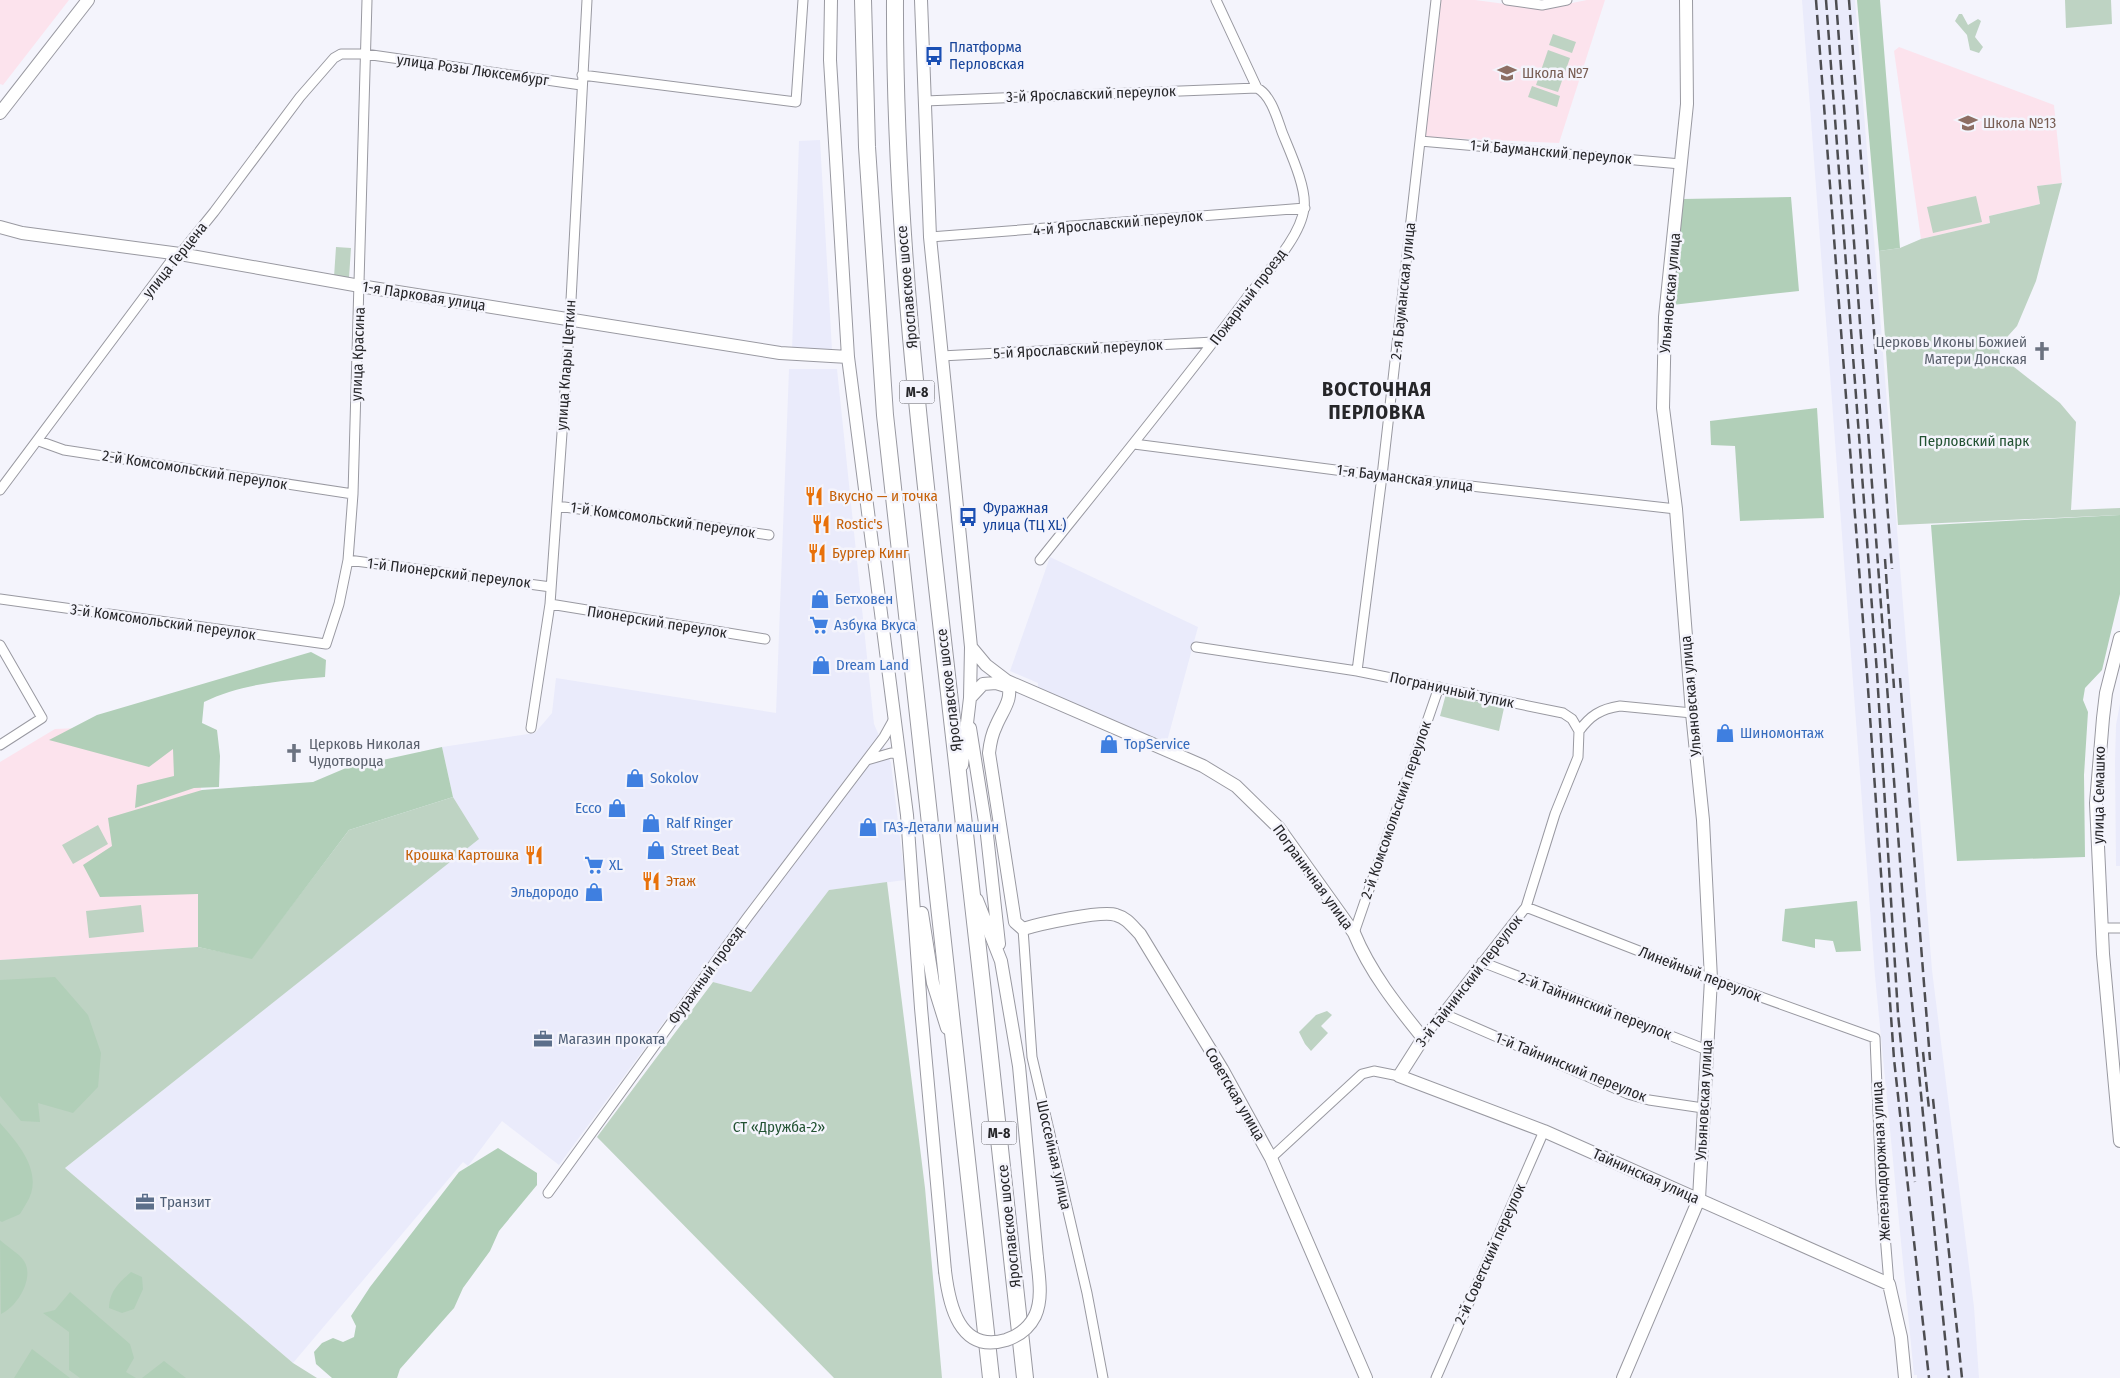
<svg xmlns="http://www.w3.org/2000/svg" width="2120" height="1378" font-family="'Fira Sans Condensed',sans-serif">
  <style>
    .built { fill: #eaebfb }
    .education { fill: #fce3ed }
    .green { fill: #bed3c3 }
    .forest { fill: #b1cfb8 }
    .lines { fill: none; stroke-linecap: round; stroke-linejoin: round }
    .street-casing { stroke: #9999a1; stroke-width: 11 }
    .secondary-casing { stroke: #9999a1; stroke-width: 14 }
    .highway-casing { stroke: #9999a1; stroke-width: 18 }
    .street { stroke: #fff; stroke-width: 9 }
    .secondary { stroke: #fff; stroke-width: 12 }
    .highway { stroke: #fff; stroke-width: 16 }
    .rail { stroke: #4d4d51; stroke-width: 2.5; stroke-dasharray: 10 5; stroke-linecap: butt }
    .secondary-bridge-casing { stroke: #9999a1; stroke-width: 14; stroke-linecap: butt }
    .secondary-bridge { stroke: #fff; stroke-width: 12 }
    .labels { text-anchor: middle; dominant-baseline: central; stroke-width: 5; stroke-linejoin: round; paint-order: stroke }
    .shield { fill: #f4f4fc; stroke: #646468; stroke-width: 1 }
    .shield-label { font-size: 14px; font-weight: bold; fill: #262629 }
    .transit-label { font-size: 15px; fill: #164399; stroke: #f4f4fc; text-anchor: start }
    .street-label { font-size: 15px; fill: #262629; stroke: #f4f4fc }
    .education-label { font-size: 15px; fill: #785e54; stroke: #f4f4fc; text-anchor: start }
    .worship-label { font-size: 15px; fill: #5b616d; stroke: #f4f4fc; text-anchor: end }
    .park-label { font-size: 15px; fill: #225232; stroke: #f4f4fc }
    .food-label { font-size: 15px; fill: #c56008; stroke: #f4f4fc; text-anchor: start }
    .shop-label { font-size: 15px; fill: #366cbe; stroke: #f4f4fc; text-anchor: start }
    .service-label { font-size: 15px; fill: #4e5e75; stroke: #f4f4fc; text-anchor: start }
    .district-label { font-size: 20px; font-weight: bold; letter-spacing: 1px; fill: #262629; stroke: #f4f4fc }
  </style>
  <rect width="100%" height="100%" fill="#f4f4fc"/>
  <path class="built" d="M1802 0H1855L1932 970 1974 1307 1979 1378H1917V1375H1914L1875 976Z
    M820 140 832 350 792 351 799 141Z
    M789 369H837L874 724 891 763 905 880 829 890 751 992 713 982 709 974 702 970 559 1165 502 1121 468 1166 463 1162 293 1363 65 1168 478 839 453 797 442 747 535 733 552 713 556 678 776 713Z
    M1050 557 1198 627 1166 745 1038 690V683L1010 671Z
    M2120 704V866H2116L2115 762 2116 725Z"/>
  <path class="education" d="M0 0H69L3 85 0 84Z
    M1441 0H1475L1542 9 1587 0H1605L1559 143 1424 137Z
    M1899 47 2054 105 2062 183 2037 186 2040 204 1989 216 1990 223 1921 239 1894 51Z
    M202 723 198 947 0 960V762L55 729Z"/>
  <path class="green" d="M2065 0H2111L2112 24 2066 28Z
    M1959 14H1962L1968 25 1978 19 1981 21 1975 37 1983 47 1979 53 1970 50 1967 35 1955 21Z
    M1553 34 1576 42 1572 53 1549 45Z
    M1548 50 1570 58 1558 92 1536 85Z
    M1532 86 1560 96 1557 107 1528 97Z
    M2062 183 2036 281 2017 326 1999 346 2000 356 2060 403 2076 422 2071 510 2120 508V515L1898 525 1879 251 1900 248 1921 239 1990 223 1989 216 2040 204 2037 186Z
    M1976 196 1982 222 1933 233 1927 207Z
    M336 247 351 248 349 278 334 277Z
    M1446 694 1504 708 1499 731 1440 716Z
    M453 797 479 839 65 1168 293 1363 317 1378H0V960L198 947 252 958 349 830Z
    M98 825 108 844 73 864 62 845Z
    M887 882 925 1188 942 1378H834L597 1137 713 982 751 992 829 890Z
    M141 905 144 932 89 938 86 911Z
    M1327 1011 1332 1015 1321 1026 1328 1033 1311 1051 1305 1044 1299 1032 1316 1015Z"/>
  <path class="forest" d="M1857 0H1880L1900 248 1879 251Z
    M1791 197 1799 291 1672 305 1683 199Z
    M1817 408 1824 518 1740 521 1735 446 1711 445 1710 421Z
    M2120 515V594L2102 670 2085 688 2083 700 2088 712 2084 775 2085 857 1957 861 1931 525Z
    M311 652 326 660 325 677C285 680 240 684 204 702L202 723 217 730 220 756 219 787 194 788 135 808 137 785 174 776 173 749 149 767 49 740 97 715Z
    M442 747 453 797 349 830 252 959 198 947V894L100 897 83 865 112 846 108 818 202 790 313 782 346 768Z
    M1857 901 1861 951 1836 952 1833 941 1815 939V948L1782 941 1785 909Z
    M55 977 88 1015 101 1053 98 1087 73 1113 38 1103 40 1122 21 1121 0 1096V980Z
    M0 1123C20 1145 45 1175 26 1204 24 1207 22 1211 20 1214 15 1217 7 1219 2 1222L0 1221Z
    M498 1148 537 1173V1185L499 1231 490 1251 463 1288 454 1308 400 1369 397 1378H332L316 1364 314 1352 322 1343 333 1338 343 1342 354 1337 356 1326 351 1316 370 1287 459 1172Z
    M0 1240C7 1247 19 1253 24 1261 35 1278 17 1307 1 1314Z
    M131 1272 142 1277 143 1289 134 1309 122 1313 109 1308C110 1290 119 1283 131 1272Z
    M70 1292 130 1344 134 1358 126 1372 136 1378H80L69 1370V1332L43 1313 55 1310Z
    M32 1349 70 1378H14Z
    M164 1361 186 1378H142Z"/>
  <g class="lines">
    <g class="street-casing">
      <path id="street" d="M1507 0 1542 5 1567 0
        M582 75 796 102 803 0
        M925 101 1257 88
        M1420 141 1681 164
        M930 237 1305 208
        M941 356 1214 342
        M39 441 64 450 353 494
        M1134 444 1382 476 1676 509
        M0 490 171 261 180 254 214 212 300 97 334 58 341 54H365L581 85
        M557 506 769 535
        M348 560 551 587
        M1040 560C1109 474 1179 388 1246 299 1264 275 1301 238 1304 208 1307 188 1290 152 1282 132 1277 118 1271 95 1257 88L1216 0
        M0 599 326 644 339 604 348 560 353 494 367 0
        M550 604 765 639
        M0 645 42 718 0 745
        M1196 647 1357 671 1563 713 1572 719 1579 731
        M1357 671 1382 476 1436 0
        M531 728 550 604 570 319 587 0
        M1579 731C1590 716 1600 709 1620 706L1692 713
        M867 760 891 753 900 754
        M1526 907 1711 979 1875 1038 1881 1185 1889 1284
        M2102 928H2120
        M1023 929 1032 1057 1087 1293 1103 1378
        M1354 933 1439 687
        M1482 962 1707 1050
        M1442 1013 1628 1094 1649 1100 1703 1108
        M1421 1041 1526 907 1555 814 1578 757 1579 731
        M1271 1158 1362 1074 1374 1071 1399 1076
        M548 1193 747 918 884 737 894 719
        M1436 1378 1544 1131"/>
    </g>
    <g class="secondary-casing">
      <path id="secondary" d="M831 0 830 60 848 357 907 815 921 1008 945 1271
        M921 0 930 237 971 647 970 698 962 765
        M0 113 88 0
        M0 227 22 233 180 254 360 286 780 353 848 357
        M2120 638 2106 693 2103 718 2096 803 2103 954 2120 1141
        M971 647 986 665 1007 681 1203 766 1236 786 1279 828 1354 933C1370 972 1397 1006 1423 1038
        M1007 681C1014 699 1003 709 996 726 992 734 990 744 989 753L1015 922 1023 929C1039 924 1102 910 1116 915 1127 918 1132 926 1140 934L1222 1069 1271 1158 1366 1378
        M970 698 983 684 996 683 1009 687
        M970 728 987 835 999 944
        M977 900 1001 961 1019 1066 1037 1258
        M922 913 933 983 947 1028
        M1420 1043 1399 1076 1544 1131 1889 1284 1901 1337 1905 1378
        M1623 1378 1699 1199 1711 979 1703 820 1692 713 1676 509 1663 408 1665 317 1687 104 1686 0"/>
    </g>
    <g class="highway-casing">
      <path id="highway" d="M863 0 867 147 885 415 991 1378
        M895 0C894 232 923 463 949 693 976 921 1000 1150 1025 1378"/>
    </g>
    <use href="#street" class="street"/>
    <use href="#secondary" class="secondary"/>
    <use href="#highway" class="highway"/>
    <path class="rail" d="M1816 0 1867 674 1894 1059 1929 1378
      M1826 0 1877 673 1898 1014 1915 1182
      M1836 0 1906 942 1949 1378
      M1849 0 1892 569
      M1885 559 1894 688
      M1900 678 1930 1060
      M1923 1052 1929 1109
      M1933 1099 1962 1378"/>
    <g class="secondary-bridge-casing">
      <path id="secondary-bridge" d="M945 1271C949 1304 959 1354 1006 1340 1018 1336 1029 1328 1035 1316 1043 1299 1039 1277 1037 1258"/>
    </g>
    <use href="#secondary-bridge" class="secondary-bridge"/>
  </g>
  <defs>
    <g id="bus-bare" transform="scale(1.5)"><path d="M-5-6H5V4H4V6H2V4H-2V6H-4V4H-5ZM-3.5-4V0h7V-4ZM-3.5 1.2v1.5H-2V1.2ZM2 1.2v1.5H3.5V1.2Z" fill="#1a4fb4" stroke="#f4f4fc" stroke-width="2.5" paint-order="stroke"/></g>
    <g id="school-bare" transform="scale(1.5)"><path d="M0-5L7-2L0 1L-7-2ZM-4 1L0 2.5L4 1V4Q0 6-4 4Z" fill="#8d6e63" stroke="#f4f4fc" stroke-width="2.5" paint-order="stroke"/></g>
    <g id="church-bare" transform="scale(1.5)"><path d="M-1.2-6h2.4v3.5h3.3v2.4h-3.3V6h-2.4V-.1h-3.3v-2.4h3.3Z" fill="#6b7280" stroke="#f4f4fc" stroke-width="2.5" paint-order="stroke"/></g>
    <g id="restaurant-bare" transform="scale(1.5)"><path d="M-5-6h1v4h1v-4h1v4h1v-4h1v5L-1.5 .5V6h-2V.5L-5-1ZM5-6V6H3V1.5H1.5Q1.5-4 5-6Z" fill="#e8710a" stroke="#f4f4fc" stroke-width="2.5" paint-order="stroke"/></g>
    <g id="shop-bare" transform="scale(1.5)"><path d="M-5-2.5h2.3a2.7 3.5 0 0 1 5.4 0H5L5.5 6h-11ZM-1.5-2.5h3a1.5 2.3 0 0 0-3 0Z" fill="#3f7fe0" stroke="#f4f4fc" stroke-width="2.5" paint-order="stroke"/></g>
    <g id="supermarket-bare" transform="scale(1.5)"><path d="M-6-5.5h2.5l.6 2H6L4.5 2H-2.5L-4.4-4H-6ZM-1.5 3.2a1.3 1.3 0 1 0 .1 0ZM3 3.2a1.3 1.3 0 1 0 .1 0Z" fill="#3f7fe0" stroke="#f4f4fc" stroke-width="2.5" paint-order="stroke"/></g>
    <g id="office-bare" transform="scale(1.5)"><path d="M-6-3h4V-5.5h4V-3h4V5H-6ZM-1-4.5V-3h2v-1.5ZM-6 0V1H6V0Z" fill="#5c6f8a" stroke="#f4f4fc" stroke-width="2.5" paint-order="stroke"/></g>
  </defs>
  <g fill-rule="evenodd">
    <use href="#bus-bare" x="934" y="56"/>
    <use href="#school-bare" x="1507" y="73"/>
    <use href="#school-bare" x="1968" y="123"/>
    <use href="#church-bare" x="2042" y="351"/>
    <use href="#restaurant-bare" x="814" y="496"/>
    <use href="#bus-bare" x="968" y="517"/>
    <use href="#restaurant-bare" x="821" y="524"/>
    <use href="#restaurant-bare" x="817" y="553"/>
    <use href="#shop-bare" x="820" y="599"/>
    <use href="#supermarket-bare" x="819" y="625"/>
    <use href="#shop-bare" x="821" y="665"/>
    <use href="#shop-bare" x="1725" y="733"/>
    <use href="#shop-bare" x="1109" y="744"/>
    <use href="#church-bare" x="294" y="753"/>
    <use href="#shop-bare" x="635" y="778"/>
    <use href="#shop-bare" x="617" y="808"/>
    <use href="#shop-bare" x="651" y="823"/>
    <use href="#shop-bare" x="868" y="827"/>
    <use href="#shop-bare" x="656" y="850"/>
    <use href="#restaurant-bare" x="534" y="855"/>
    <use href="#supermarket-bare" x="594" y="865"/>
    <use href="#restaurant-bare" x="651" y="881"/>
    <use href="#shop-bare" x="594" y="892"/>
    <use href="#office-bare" x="543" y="1039"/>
    <use href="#office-bare" x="145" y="1202"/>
  </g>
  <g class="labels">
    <g class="shield">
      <rect x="899.5" y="380.5" width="35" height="23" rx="4"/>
      <rect x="981.5" y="1121.5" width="35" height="23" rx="4"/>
    </g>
    <g class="shield-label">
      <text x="917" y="392">М-8</text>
      <text x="999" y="1133">М-8</text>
    </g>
    <g class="transit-label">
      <text x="949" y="47">Платформа<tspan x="949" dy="17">Перловская</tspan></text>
      <text x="983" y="508">Фуражная<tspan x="983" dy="17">улица (ТЦ XL)</tspan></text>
    </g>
    <g class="street-label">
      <text transform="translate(473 70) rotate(8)">улица Розы Люксембург</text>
      <text transform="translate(1091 94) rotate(-2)">3-й Ярославский переулок</text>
      <text transform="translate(1551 152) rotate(5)">1-й Бауманский переулок</text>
      <text transform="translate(1118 223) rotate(-5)">4-й Ярославский переулок</text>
      <text transform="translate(175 260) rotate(-51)">улица Герцена</text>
      <text transform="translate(907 287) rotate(-95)">Ярославское шоссе</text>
      <text transform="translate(1403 291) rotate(-84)">2-я Бауманская улица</text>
      <text transform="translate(1670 293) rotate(-85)">Ульяновская улица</text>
      <text transform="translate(424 296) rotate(9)">1-я Парковая улица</text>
      <text transform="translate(1248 297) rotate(-53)">Пожарный проезд</text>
      <text transform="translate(1078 349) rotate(-3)">5-й Ярославский переулок</text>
      <text transform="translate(358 354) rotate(-88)">улица Красина</text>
      <text transform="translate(566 365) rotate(-86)">улица Клары Цеткин</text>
      <text transform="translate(195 470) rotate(9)">2-й Комсомольский переулок</text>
      <text transform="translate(1405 478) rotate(7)">1-я Бауманская улица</text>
      <text transform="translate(663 520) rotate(8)">1-й Комсомольский переулок</text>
      <text transform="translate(449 573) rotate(7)">1-й Пионерский переулок</text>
      <text transform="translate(163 622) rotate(8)">3-й Комсомольский переулок</text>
      <text transform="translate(657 622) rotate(9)">Пионерский переулок</text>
      <text transform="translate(949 690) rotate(-97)">Ярославское шоссе</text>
      <text transform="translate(1452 690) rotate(12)">Пограничный тупик</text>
      <text transform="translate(1691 696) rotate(-95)">Ульяновская улица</text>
      <text transform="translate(2099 795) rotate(-89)">улица Семашко</text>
      <text transform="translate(1396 810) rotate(-71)">2-й Комсомольский переулок</text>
      <text transform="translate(1313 877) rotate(54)">Пограничная улица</text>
      <text transform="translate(1700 974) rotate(21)">Линейный переулок</text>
      <text transform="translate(706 975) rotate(-54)">Фуражный проезд</text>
      <text transform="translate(1469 981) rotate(-52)">3-й Тайнинский переулок</text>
      <text transform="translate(1595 1006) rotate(21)">2-й Тайнинский переулок</text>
      <text transform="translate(1571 1067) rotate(22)">1-й Тайнинский переулок</text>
      <text transform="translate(1235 1094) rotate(60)">Советская улица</text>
      <text transform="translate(1704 1100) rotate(-87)">Ульяновская улица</text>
      <text transform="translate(1054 1155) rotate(77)">Шоссейная улица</text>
      <text transform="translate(1881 1161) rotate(-93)">Железнодорожная улица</text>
      <text transform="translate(1646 1176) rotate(24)">Тайнинская улица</text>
      <text transform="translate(1009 1226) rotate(-96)">Ярославское шоссе</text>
      <text transform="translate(1490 1254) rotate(-66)">2-й Советский переулок</text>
    </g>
    <g class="education-label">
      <text x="1522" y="73">Школа №7</text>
      <text x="1983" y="123">Школа №13</text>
    </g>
    <g class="worship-label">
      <text x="2027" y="342">Церковь Иконы Божией<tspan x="2027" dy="17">Матери Донская</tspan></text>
      <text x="309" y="744" text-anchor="start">Церковь Николая<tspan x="309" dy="17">Чудотворца</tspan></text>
    </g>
    <g class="park-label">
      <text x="1974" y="441">Перловский парк</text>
      <text x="779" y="1127">СТ «Дружба-2»</text>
    </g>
    <g class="food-label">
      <text x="829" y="496">Вкусно — и точка</text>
      <text x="836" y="524">Rostic's</text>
      <text x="832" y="553">Бургер Кинг</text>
      <text x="519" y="855" text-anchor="end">Крошка Картошка</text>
      <text x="666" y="881">Этаж</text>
    </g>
    <g class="shop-label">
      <text x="835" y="599">Бетховен</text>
      <text x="834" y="625">Азбука Вкуса</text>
      <text x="836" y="665">Dream Land</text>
      <text x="1740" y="733">Шиномонтаж</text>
      <text x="1124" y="744">TopService</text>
      <text x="650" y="778">Sokolov</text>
      <text x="602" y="808" text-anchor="end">Ecco</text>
      <text x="666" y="823">Ralf Ringer</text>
      <text x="883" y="827">ГАЗ-Детали машин</text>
      <text x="671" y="850">Street Beat</text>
      <text x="609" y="865">XL</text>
      <text x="579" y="892" text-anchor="end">Эльдородо</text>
    </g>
    <g class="service-label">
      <text x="558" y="1039">Магазин проката</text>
      <text x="160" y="1202">Транзит</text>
    </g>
    <g class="district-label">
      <text x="1377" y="389">ВОСТОЧНАЯ<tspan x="1377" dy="23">ПЕРЛОВКА</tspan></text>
    </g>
  </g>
</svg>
